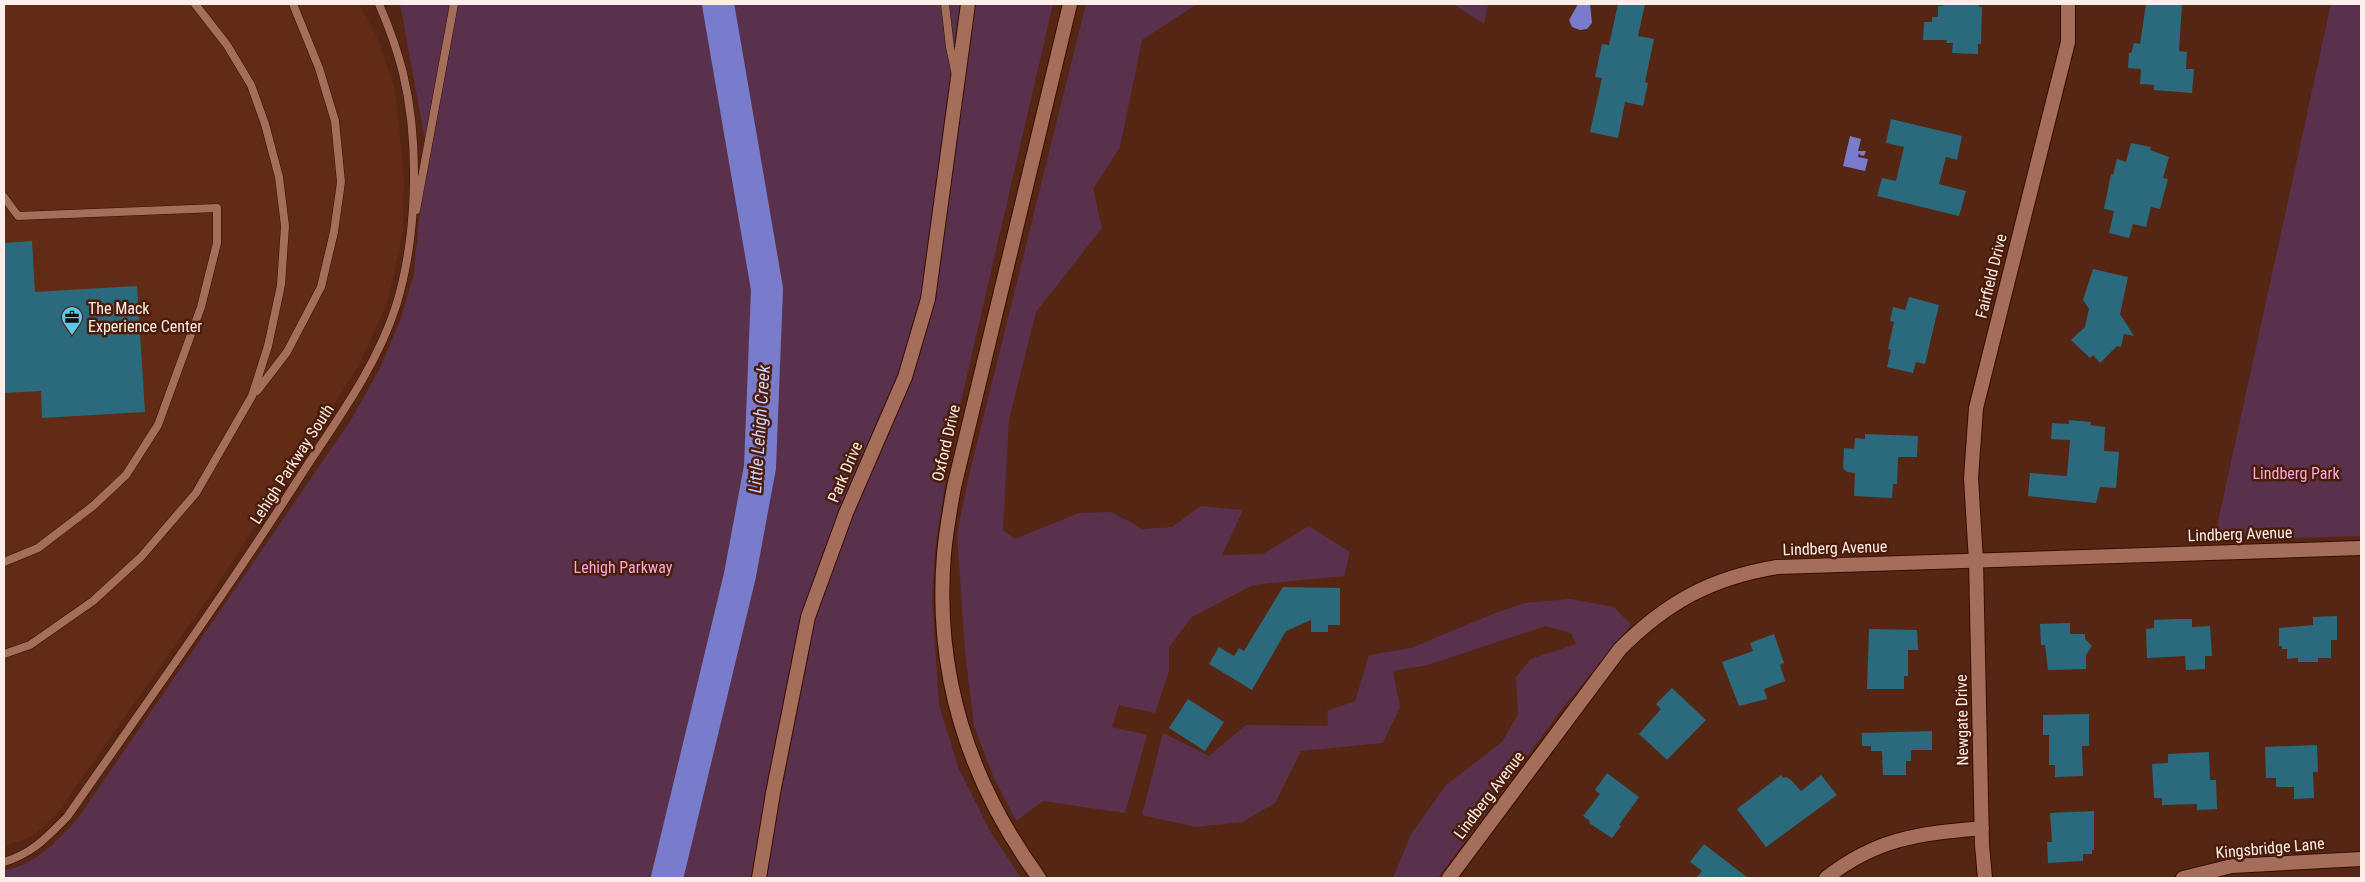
<svg xmlns="http://www.w3.org/2000/svg" width="2365" height="882" font-family="'Roboto Condensed',sans-serif">
  <style>
    .built { fill: #622b16 }
    .green { fill: #5a314c }
    .water { fill: #797cca }
    .lines { fill: none; stroke-linecap: round; stroke-linejoin: round }
    .river { stroke: #797cca; stroke-width: 32 }
    .building { fill: #2b6a7c }
    .service-casing { stroke: #390c00; stroke-width: 9 }
    .minor-casing { stroke: #390c00; stroke-width: 16 }
    .tertiary-casing { stroke: #390c00; stroke-width: 16 }
    .secondary-casing { stroke: #390c00; stroke-width: 16 }
    .service { stroke: #a46e5a; stroke-width: 8 }
    .minor { stroke: #a46e5a; stroke-width: 14 }
    .tertiary { stroke: #a46e5a; stroke-width: 14 }
    .secondary { stroke: #a46e5a; stroke-width: 14 }
    .labels { text-anchor: middle; dominant-baseline: central; stroke-width: 5; stroke-linejoin: round; paint-order: stroke }
    .street-label { font-size: 16px; fill: #fcefea; stroke: #4a1c09 }
    .poi-label { font-size: 16px; fill: #fcefea; stroke: #4a1c09; text-anchor: start }
    .park-label { font-size: 16px; fill: #f9a7dc; stroke: #4a1c09 }
    .water-label { font-size: 18px; font-style: italic; fill: #ced2fd; stroke: #4a1c09 }
  </style>
  <rect width="100%" height="100%" fill="#562614"/>
  <path class="built" d="M4 4H359L377 37 395 89 404 177 403 234 386 306 358 367 215 588 56 815 31 837 4 846Z"/>
  <path class="green" d="M400 4H1053L951 444 935 550 932 599 939 705 958 767 990 831 1021 878H4V870C35 866 58 840 78 818L351 420 381 366 401 318 414 274 426 145Z
    M1086 4H1197L1142 40 1120 147 1093 189 1102 228 1036 312 1009 419 1003 530 1015 539 1079 513 1111 512 1143 529 1172 527 1201 506 1243 510 1222 555 1263 554 1309 526 1350 552 1344 576 1253 585 1192 617 1169 647V671L1155 713 1119 705 1112 727 1147 735 1125 813 1043 801 1016 821 993 776 974 726 965 651 957 534 970 471Z
    M1453 4H1488L1484 24Z
    M2331 4H2361V536L2214 540Z
    M1570 599 1614 607 1631 625 1561 710 1438 878H1393L1411 834 1446 785 1502 742 1518 714 1516 677 1531 659 1576 644 1571 633 1546 626 1428 665 1393 671 1400 707 1383 743 1301 751 1275 803 1242 822 1196 827 1142 815 1163 733 1209 756 1246 725 1328 726 1327 711 1355 701 1369 655 1411 648 1493 614 1525 603Z"/>
  <path class="water" d="M1578 4H1590L1592 23 1587 29 1580 30 1572 27 1569 20Z
    M1850 136 1861 139 1858 151H1866L1864 156 1860 155 1859 153 1858 157 1868 159 1865 171 1843 166Z"/>
  <g class="lines">
    <path class="river" d="M667 878 740 575 760 467 767 289 718 4"/>
  </g>
  <path class="building" d="M1618 4H1645L1638 36 1654 39 1645 82 1648 83 1643 106 1625 102 1618 138 1590 132 1602 78 1595 77 1602 44 1609 45Z
    M1943 4H1979V7H1982L1981 44H1978V54L1952 53 1953 43H1946L1947 40H1923L1924 22H1932V17H1938V6H1943Z
    M2146 4H2182L2179 51 2187 52 2186 69H2194L2192 93 2154 90V85L2140 84 2141 69 2128 68 2129 53H2131L2134 43 2140 44Z
    M1891 119 1962 136 1957 160 1946 157 1939 184 1966 191 1959 216 1877 196 1882 178 1896 181 1904 147 1886 143Z
    M2131 143 2151 147 2150 150 2169 157 2163 178 2168 179 2160 209 2151 207 2146 227 2133 224 2129 238 2109 233 2114 211 2104 209 2111 174 2113 175 2117 159 2126 162Z
    M32 241 35 292 137 286 145 412 42 418 41 391 4 393V243Z
    M2093 269 2128 277 2120 314 2134 336 2124 334 2121 347 2117 346 2100 363 2093 355 2090 358 2071 340 2085 327 2089 309 2083 300Z
    M1909 297 1939 305 1925 364 1916 362 1913 373 1887 367 1891 350 1888 349 1894 322 1890 321 1893 307 1905 310Z
    M2069 420 2091 422 2090 425 2105 427 2104 451 2119 452 2116 488 2100 487 2096 503 2028 496 2030 473 2067 476 2070 440 2051 439 2052 423 2069 424Z
    M1865 434 1918 436 1917 457H1898L1897 484H1893L1892 498 1854 496 1855 473 1847 472 1843 468 1844 448 1854 449 1855 438 1865 439Z
    M1283 587 1340 588V625H1328V632H1311V620L1286 631 1252 690 1209 664 1219 647 1234 656 1239 648 1244 651Z
    M2337 616V640H2331V658H2318V662H2298V658L2287 659V649H2282V646H2279V628L2313 625V617Z
    M2178 619H2192V627L2210 626 2212 656H2205V669L2186 670 2185 656 2147 658 2146 629 2154 628V620Z
    M2070 623V634H2085V639L2092 646 2086 655V669L2048 670 2045 645H2041L2040 624Z
    M1869 629 1917 630 1918 650H1908V676H1904V689H1867Z
    M1774 634 1784 663 1780 665 1785 681 1764 689 1767 699 1739 706 1722 662 1753 651 1750 643Z
    M1672 688 1706 720 1667 760 1639 734 1661 709 1656 704Z
    M1188 699 1224 722 1205 751 1169 728Z
    M2089 714V746H2082L2083 776 2055 777V765H2049V735H2043V715Z
    M1932 731V750H1911V761H1906V775H1883L1882 751H1871V746H1862V733Z
    M2317 745 2318 772H2313L2314 798 2294 799V787H2276V778H2266L2265 747Z
    M2209 752 2210 780H2216L2217 809 2197 810V804L2162 805V798H2154L2152 764 2168 763V754Z
    M1607 773 1639 797 1619 825 1621 826 1612 838 1589 823 1590 821 1583 816 1600 794 1595 790Z
    M1781 775 1783 778 1786 777 1791 780 1801 791 1821 775 1837 795 1766 847 1737 809Z
    M2094 811V850H2092V854H2083V861L2048 863 2047 842H2052L2050 813Z
    M1704 844 1748 878H1696L1702 871 1690 862Z"/>
  <g class="lines">
    <g class="service-casing">
      <path id="service" d="M945 4 950 47 955 71
        M4 197 18 216 217 208V243L201 307 158 425 126 475 93 506 38 548 4 562
        M416 210 454 4
        M257 391 287 352 321 287 334 232 341 182 335 121 319 68 293 4
        M4 654 30 645 93 601 141 557 196 493 252 396 268 346 281 285 285 226 279 177 265 124 251 85 227 45 195 4
        M4 862C33 853 46 838 67 817 146 704 227 591 301 475 336 421 376 368 396 306 417 238 420 144 403 73 397 49 389 27 379 4"/>
    </g>
    <g class="minor-casing">
      <path id="minor" d="M759 878 773 793 808 617 846 513 905 377 928 299 968 4
        M1826 878C1878 837 1920 834 1982 828
        M1985 878 1982 845 1976 561 1971 478 1976 408 2068 42V4
        M2183 878 2232 866 2361 859"/>
    </g>
    <g class="tertiary-casing">
      <path id="tertiary" d="M1449 878 1620 649C1667 602 1711 578 1777 567L2361 548"/>
    </g>
    <g class="secondary-casing">
      <path id="secondary" d="M1039 878C969 782 934 674 944 554 946 532 950 509 954 487L1070 4"/>
    </g>
    <use href="#service" class="service"/>
    <use href="#minor" class="minor"/>
    <use href="#tertiary" class="tertiary"/>
    <use href="#secondary" class="secondary"/>
  </g>
  <defs>
    <g id="office-pin" transform="scale(1.125)"><path d="M0 17L-7.5 6A9.5 9.5 0 1 1 7.5 6Z" fill="#5cc7e8" stroke="#4a1c09"/><path d="M-6-3h4V-5.5h4V-3h4V5H-6ZM-1-4.5V-3h2v-1.5ZM-6 0V1H6V0Z" fill="#111"/></g>
  </defs>
  <g fill-rule="evenodd">
    <use href="#office-pin" x="72" y="317"/>
  </g>
  <g class="labels">
    <g class="street-label">
      <text transform="translate(1991 276) rotate(-76)">Fairfield Drive</text>
      <text transform="translate(946 443) rotate(-77)">Oxford Drive</text>
      <text transform="translate(292 464) rotate(-57)">Lehigh Parkway South</text>
      <text transform="translate(845 472) rotate(-67)">Park Drive</text>
      <text transform="translate(2240 534) rotate(-2)">Lindberg Avenue</text>
      <text transform="translate(1835 548) rotate(-2)">Lindberg Avenue</text>
      <text transform="translate(1962 720) rotate(-91)">Newgate Drive</text>
      <text transform="translate(1489 795) rotate(-53)">Lindberg Avenue</text>
      <text transform="translate(2270 848) rotate(-5)">Kingsbridge Lane</text>
    </g>
    <g class="poi-label">
      <text x="88" y="308">The Mack<tspan x="88" dy="18">Experience Center</tspan></text>
    </g>
    <g class="park-label">
      <text x="2296" y="473">Lindberg Park</text>
      <text x="623" y="567">Lehigh Parkway</text>
    </g>
    <g class="water-label">
      <text transform="translate(759 429) rotate(-86)">Little Lehigh Creek</text>
    </g>
  </g>
  <rect width="2365" height="882" fill="none" stroke="#fcefea" stroke-width="10"/>
</svg>
